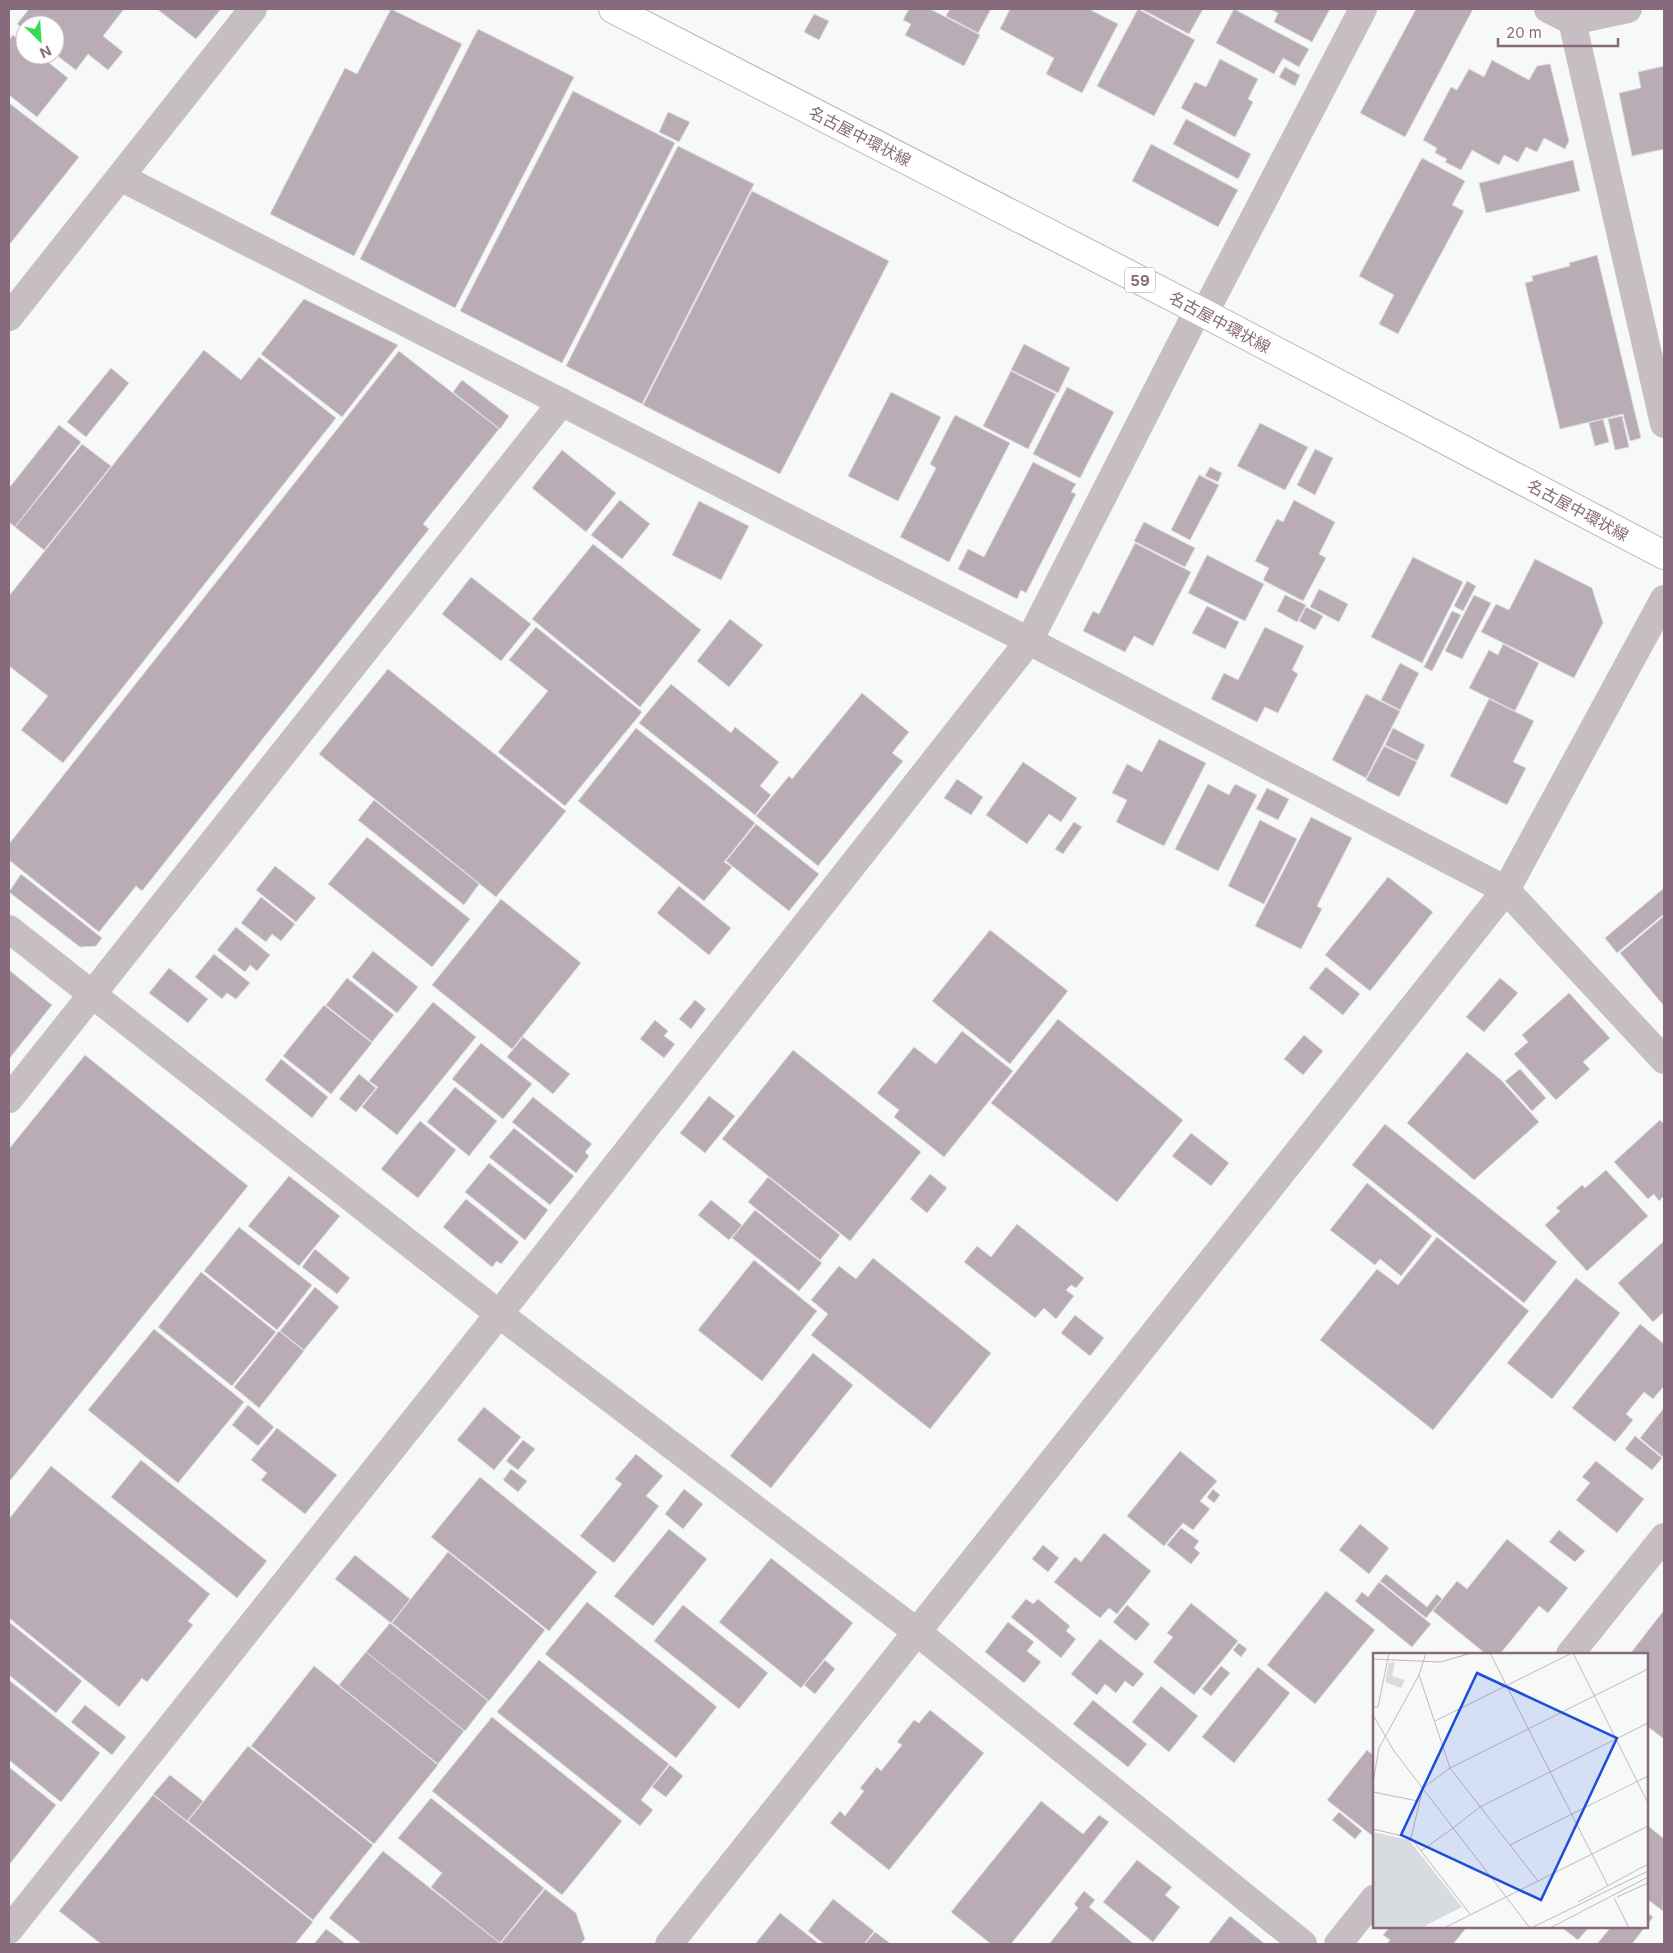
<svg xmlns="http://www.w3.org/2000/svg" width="1673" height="1953" font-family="Inter,'Noto Sans JP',sans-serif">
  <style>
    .building { fill: #b9acb4; stroke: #d9dbdb }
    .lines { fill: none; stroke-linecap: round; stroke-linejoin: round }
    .primary-casing { stroke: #bbb2b8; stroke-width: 30 }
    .street { stroke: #c7bec3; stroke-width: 28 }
    .primary { stroke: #fff; stroke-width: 28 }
    .labels { text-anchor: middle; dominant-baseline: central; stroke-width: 5; stroke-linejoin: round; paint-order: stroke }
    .shield { fill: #fff; stroke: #ab97a3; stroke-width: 1 }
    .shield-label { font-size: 15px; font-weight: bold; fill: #876a7b }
    .street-label { font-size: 16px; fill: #876a7b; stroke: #fff }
    .inset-road { fill: none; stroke: #c3b7bf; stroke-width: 1 }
    .view { fill: #1d4ed8; fill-opacity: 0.15; stroke: #1d4ed8; stroke-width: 2.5 }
    .inset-edge { fill: none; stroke: #876a7b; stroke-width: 2.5 }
  </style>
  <rect width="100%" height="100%" fill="#f7f9f9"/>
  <path class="building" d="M29 9H124L103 36 123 52 108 70 88 54 76 70 55 54V25H25V30L17 24Z
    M157 9H221L196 39Z
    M391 9 462 44 354 256 270 214 345 68 357 74Z
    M909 9H930L980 35 964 66 905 35 911 24 903 20Z
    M950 9H991L978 33 946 16Z
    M1010 9H1089L1118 24 1082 93 1046 74 1054 58 1000 29Z
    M1138 9 1195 40 1154 116 1097 86Z
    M1141 9H1203L1189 34Z
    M1234 9 1309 49 1299 67 1283 58 1274 74 1216 43Z
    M1270 9H1330L1312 42 1274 22 1278 13Z
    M1416 9H1473L1405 137 1360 113Z
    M814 14 829 21 819 40 804 32Z
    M478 29 574 77 455 308 360 259Z
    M13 35 25 44V55H39L68 78 37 117 9 95V40Z
    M1220 59 1258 79 1248 99 1253 102 1235 137 1181 108 1195 82 1206 87Z
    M1492 60 1529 80 1537 66 1550 64 1569 141 1565 149 1544 138 1537 152 1526 147 1518 162 1504 155 1499 165 1472 150 1461 170 1445 162 1447 159 1435 153 1437 148 1423 140 1451 87 1457 90 1469 69 1484 77Z
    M1664 66V149L1632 156 1619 93 1641 88 1638 72Z
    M1285 67 1300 75 1295 86 1279 77Z
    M573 91 675 143 562 363 460 311Z
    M9 103 79 157 9 245Z
    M668 112 690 122 679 142 659 132Z
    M1186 119 1251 154 1238 179 1173 144Z
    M1151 144 1238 190 1218 227 1132 181Z
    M678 146 754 184 642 404 566 366Z
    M1422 158 1465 181 1452 205 1464 211 1398 334 1379 324 1394 295 1359 276Z
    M1573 160 1580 191 1486 213 1479 183Z
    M752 191 889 261 780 474 643 405Z
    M1597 255 1641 438 1630 441 1623 414 1560 429 1525 283 1533 281 1532 276 1570 266 1569 263Z
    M304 299 398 345 342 417 261 354Z
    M1024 344 1070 368 1058 393 1011 370Z
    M204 350 241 380 259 357 336 418 63 763 21 730 48 696 9 666V596Z
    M399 351 499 429 423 524 429 529 142 891 136 886 99 932 9 860V844Z
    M111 368 129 383 86 437 67 422Z
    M1011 371 1056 394 1028 449 983 426Z
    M462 380 509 416 500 429 453 392Z
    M1067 387 1114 412 1080 478 1033 454Z
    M891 392 941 417 898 501 848 476Z
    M955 415 1010 443 949 562 900 537 936 468 930 464Z
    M1622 416 1629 447 1615 450 1608 419Z
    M1603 419 1609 442 1595 446 1589 423Z
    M1260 423 1308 447 1285 490 1237 466Z
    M59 425 81 442 15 527 9 522V488Z
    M82 444 111 466 44 550 15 527Z
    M1315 449 1333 458 1315 495 1297 485Z
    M562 450 616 493 586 532 532 488Z
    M1033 462 1076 484 1071 492 1076 494 1026 593 1021 590 1017 599 958 569 968 549 984 557Z
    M1210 467 1222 473 1218 482 1205 476Z
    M1199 475 1219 485 1190 540 1171 530Z
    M620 500 650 524 622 559 591 535Z
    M1294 500 1335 522 1319 554 1326 558 1303 601 1263 580 1269 568 1255 561 1277 519 1283 522Z
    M699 501 749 526 721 580 672 555Z
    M1144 522 1195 548 1185 567 1134 541Z
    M1135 543 1191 572 1153 646 1134 636 1125 652 1083 631 1093 611 1099 614Z
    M593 544 701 630 640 707 532 619Z
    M1207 555 1264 584 1245 621 1188 593Z
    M1413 557 1463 582 1422 663 1371 637Z
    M1535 559 1592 588 1603 623 1574 678 1481 632 1496 604 1509 610Z
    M471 577 531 624 501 661 442 614Z
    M1467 581 1476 586 1463 611 1454 606Z
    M1319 589 1348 604 1339 622 1310 607Z
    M1285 595 1306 605 1297 622 1277 611Z
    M1474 595 1491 603 1462 659 1445 651Z
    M1207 606 1239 622 1225 649 1192 633Z
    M1306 607 1323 616 1315 630 1299 621Z
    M1452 611 1461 615 1432 671 1424 667Z
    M730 619 763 645 729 687 697 661Z
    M536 627 642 712 565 806 498 752 548 691 509 660Z
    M1265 627 1304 646 1292 670 1298 674 1278 713 1265 707 1257 722 1211 699 1224 673 1238 680Z
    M1503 644 1539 663 1515 711 1469 688 1489 650 1498 655Z
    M1400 663 1419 673 1400 710 1381 700Z
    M388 669 566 811 496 897 319 754Z
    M671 684 731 733 735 727 779 762 760 786 771 795 755 815 639 723Z
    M862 693 909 732 892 753 903 761 818 866 756 816 789 776 792 779Z
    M1366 694 1400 711 1366 778 1332 760Z
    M1489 699 1534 721 1513 762 1526 768 1507 805 1450 776Z
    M636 728 755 823 724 862 732 867 704 901 578 801Z
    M1393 728 1425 745 1417 761 1385 745Z
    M1159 739 1206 763 1164 846 1116 822 1127 800 1112 793 1127 764 1142 772Z
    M1384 746 1417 762 1399 797 1366 780Z
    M1023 762 1077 798 1061 822 1049 814 1027 844 986 815Z
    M957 779 983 797 971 815 944 798Z
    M1208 784 1229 795 1235 784 1257 795 1218 871 1175 849Z
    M1267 788 1289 799 1278 820 1256 809Z
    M374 800 479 884 464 905 358 820Z
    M1311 817 1352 838 1317 906 1322 909 1301 949 1255 926Z
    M1260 820 1297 839 1264 904 1228 886Z
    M1074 822 1082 827 1063 854 1055 849Z
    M756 824 819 874 789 911 726 861Z
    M367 837 470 919 432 967 328 884Z
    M275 866 316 898 296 922 256 890Z
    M21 874 102 938 96 946 80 947 9 892Z
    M1388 877 1433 912 1370 991 1325 955Z
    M679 886 731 928 709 955 657 913Z
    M1664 888V914L1617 953 1605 938Z
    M261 897 295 924 281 941 272 934 266 942 241 923Z
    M501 899 581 963 512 1049 432 985Z
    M1664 916V1006L1620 953Z
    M236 927 270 955 257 971 250 965 245 972 217 950Z
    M990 930 1068 991 1010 1064 932 1001Z
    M373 951 418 987 397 1013 352 977Z
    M214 954 250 983 236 999 227 993 222 999 195 977Z
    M1326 967 1360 994 1343 1015 1309 988Z
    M169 968 208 999 188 1023 149 993Z
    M9 970 52 1005 9 1059Z
    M347 978 394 1015 372 1042 326 1005Z
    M1500 978 1518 993 1484 1032 1466 1017Z
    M1569 993 1610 1038 1583 1062 1590 1069 1556 1100 1514 1054 1528 1042 1522 1035Z
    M695 1000 706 1009 691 1029 679 1019Z
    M433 1002 476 1037 397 1135 362 1107 378 1087 369 1081Z
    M324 1005 372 1043 331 1094 283 1056Z
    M1058 1019 1183 1120 1117 1202 991 1103Z
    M655 1020 668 1031 664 1036 675 1044 664 1058 640 1039Z
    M962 1031 1013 1071 944 1157 894 1117 899 1110 877 1093 914 1047 936 1064Z
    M1304 1035 1323 1051 1303 1075 1284 1059Z
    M523 1037 570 1074 553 1094 507 1057Z
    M481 1043 532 1084 503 1119 452 1079Z
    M793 1050 921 1152 850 1241 722 1139Z
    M1467 1052 1501 1080 1539 1122 1474 1180 1407 1123Z
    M85 1055 248 1186 9 1482V1149Z
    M281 1059 328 1097 312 1118 265 1080Z
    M1520 1069 1546 1098 1532 1111 1505 1081Z
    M359 1074 376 1088 356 1112 339 1099Z
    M455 1087 497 1121 469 1156 427 1122Z
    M709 1096 735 1116 705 1153 680 1133Z
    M533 1097 592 1144 585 1152 589 1156 576 1173 512 1122Z
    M1660 1120 1664 1124V1196L1659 1201 1654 1194 1648 1199 1614 1162Z
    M420 1121 456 1150 418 1198 381 1169Z
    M1385 1124 1557 1262 1524 1303 1352 1165Z
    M514 1128 574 1176 550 1205 489 1157Z
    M1191 1133 1229 1163 1211 1186 1172 1156Z
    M489 1163 548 1210 525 1240 465 1192Z
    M1606 1170 1648 1216 1587 1271 1545 1225 1560 1211 1556 1208 1582 1185 1585 1188Z
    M930 1174 947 1188 927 1213 910 1199Z
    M289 1176 340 1216 299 1266 248 1226Z
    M768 1177 840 1235 820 1260 748 1202Z
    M1367 1183 1432 1236 1401 1276 1380 1259 1375 1265 1330 1230Z
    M466 1199 519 1242 501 1264 497 1261 492 1267 443 1227Z
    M711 1200 742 1225 729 1240 698 1215Z
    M755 1210 822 1263 799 1291 732 1238Z
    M1017 1224 1084 1278 1076 1288 1071 1285 1066 1290 1074 1296 1056 1319 1044 1308 1035 1318 964 1262 977 1246 991 1257Z
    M239 1227 312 1285 277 1330 204 1271Z
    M1437 1237 1529 1311 1433 1430 1320 1340 1377 1269 1398 1285Z
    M1664 1241V1312L1653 1322 1618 1283Z
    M315 1249 350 1278 337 1294 302 1267Z
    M873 1258 991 1353 930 1429 811 1335 828 1314 811 1300 839 1266 856 1279Z
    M754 1260 817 1311 762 1381 698 1330Z
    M201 1272 276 1332 232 1386 158 1327Z
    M1576 1278 1620 1313 1552 1399 1507 1363Z
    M315 1287 339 1307 304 1350 280 1331Z
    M1075 1315 1104 1338 1090 1356 1061 1333Z
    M1640 1324 1664 1344V1386L1653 1399 1644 1392 1626 1414 1633 1420 1615 1442 1572 1408Z
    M154 1329 244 1402 178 1483 88 1410Z
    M279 1331 304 1351 259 1408 234 1387Z
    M813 1353 853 1385 771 1488 730 1456Z
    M248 1405 274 1427 258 1446 232 1425Z
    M484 1407 521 1437 494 1470 457 1440Z
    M1664 1408V1458L1640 1438Z
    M277 1428 337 1475 305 1514 261 1480 267 1473 251 1460Z
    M1635 1436 1662 1458 1652 1470 1625 1449Z
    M523 1440 535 1449 518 1470 506 1461Z
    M1180 1451 1217 1481 1200 1501 1210 1509 1193 1530 1183 1523 1164 1546 1127 1516Z
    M636 1454 663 1476 646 1496 659 1506 614 1563 580 1536 622 1484 615 1479Z
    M141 1460 267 1561 237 1598 111 1497Z
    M1596 1461 1644 1499 1617 1533 1576 1500 1590 1483 1582 1477Z
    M51 1466 210 1594 188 1621 193 1625 147 1682 142 1678 119 1707 9 1618V1519Z
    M511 1469 527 1481 518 1492 503 1480Z
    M480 1477 597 1572 549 1631 431 1537Z
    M684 1489 703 1504 683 1529 665 1514Z
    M1213 1489 1220 1495 1214 1503 1207 1497Z
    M1360 1524 1389 1548 1369 1574 1339 1550Z
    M1181 1528 1199 1541 1194 1548 1200 1553 1191 1564 1167 1545Z
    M669 1529 707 1559 653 1626 614 1596Z
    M1559 1530 1585 1551 1575 1562 1549 1542Z
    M1104 1533 1151 1571 1117 1614 1109 1608 1100 1618 1054 1582 1075 1557 1081 1562Z
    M1507 1539 1568 1588 1548 1613 1539 1606 1500 1654H1486L1433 1611 1457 1581 1467 1589Z
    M1043 1545 1059 1558 1048 1572 1032 1559Z
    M448 1552 545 1630 489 1701 392 1623Z
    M355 1555 410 1599 391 1623 335 1579Z
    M771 1558 853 1623 801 1688 719 1622Z
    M1386 1574 1427 1607 1437 1594 1442 1599 1426 1618 1380 1581Z
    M1379 1582 1431 1624 1412 1647 1355 1601 1362 1592 1368 1597Z
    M1326 1591 1375 1630 1315 1704 1267 1665Z
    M1026 1599 1033 1604 1038 1599 1070 1626 1066 1631 1076 1639 1061 1658 1011 1617Z
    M587 1602 717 1707 676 1758 545 1654Z
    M1191 1603 1238 1641 1194 1695 1153 1662 1173 1637 1167 1633Z
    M683 1605 768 1673 739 1709 654 1641Z
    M1127 1605 1150 1624 1136 1641 1113 1622Z
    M1664 1610V1739L1647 1726V1654H1630Z
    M9 1622 82 1681 56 1713 9 1675Z
    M1008 1622 1034 1642 1027 1651 1041 1662 1024 1683 985 1652Z
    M390 1623 488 1701 465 1731 366 1652Z
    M1100 1639 1144 1674 1133 1687 1125 1681 1116 1693 1105 1684 1097 1695 1071 1674Z
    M1239 1643 1247 1649 1241 1657 1233 1650Z
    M366 1652 464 1731 438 1764 339 1685Z
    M539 1660 669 1764 641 1800 653 1810 640 1826 497 1712Z
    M825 1660 835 1669 815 1694 804 1685Z
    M314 1666 438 1765 374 1844 251 1746Z
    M1221 1666 1230 1673 1211 1696 1202 1689Z
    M1258 1667 1290 1693 1234 1763 1202 1737Z
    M9 1680 100 1753 61 1802 9 1760Z
    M1161 1686 1198 1716 1169 1752 1132 1722Z
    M1093 1700 1147 1744 1128 1767 1073 1724Z
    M85 1705 126 1737 112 1755 71 1722Z
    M930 1710 984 1753 889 1870 830 1823 840 1811 845 1816 864 1791 860 1788 877 1767 881 1771 902 1745 897 1742 914 1720 919 1723Z
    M492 1717 622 1821 562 1895 432 1791Z
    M248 1746 373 1845 313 1920 188 1821Z
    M1367 1750 1374 1756V1837L1327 1800Z
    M670 1765 683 1776 666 1797 652 1787Z
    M9 1767 56 1805 9 1865Z
    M170 1775 203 1801 187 1821 153 1794Z
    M153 1795 313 1922 295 1944H101L59 1911Z
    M431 1798 544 1888 500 1943 431 1887 442 1873 398 1838Z
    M1041 1801 1083 1834 1099 1815 1109 1822 1011 1944H991L951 1912Z
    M1339 1812 1362 1831 1355 1839 1332 1820Z
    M1647 1825 1664 1839 1663 1911 1647 1899Z
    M383 1851 501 1944H362L329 1918Z
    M1137 1860 1172 1887 1165 1895 1180 1907 1153 1942 1103 1902Z
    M545 1889 576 1913 585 1939 580 1944H502L501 1943Z
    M1084 1891 1095 1900 1089 1907 1134 1944H1049L1078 1908 1074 1904Z
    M833 1899 874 1931 864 1944H824L808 1931Z
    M1647 1912 1653 1917 1647 1925Z
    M780 1913 819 1944H757L756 1943Z
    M1230 1916 1265 1944H1208Z
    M1390 1927H1467L1453 1944H1387L1390 1940 1383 1935Z
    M1561 1927H1589L1578 1940Z
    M1611 1927H1645L1632 1944H1597Z
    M326 1929 346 1944H314Z
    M875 1932 891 1944H865Z"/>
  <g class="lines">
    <g class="primary-casing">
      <path id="primary" d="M613 9 1198 310 1664 555"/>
    </g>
    <path class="street" d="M1548 9 1572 21 1628 9
      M1572 21 1664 424
      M120 177 1029 641 1506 890 1664 1060
      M1204 314 1363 9
      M9 317 253 9
      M9 929 499 1314 917 1632 1303 1944
      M9 1099 562 402
      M1570 1654 1664 1537
      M9 1930 499 1314 1029 641 1198 310
      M669 1944 1506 890 1664 599
      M1338 1944 1374 1899"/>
    <use href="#primary" class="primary"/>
  </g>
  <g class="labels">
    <rect class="shield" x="1125" y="267.5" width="30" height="25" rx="4"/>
    <g class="shield-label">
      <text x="1140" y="280">59</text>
    </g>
    <g class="street-label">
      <text transform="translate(860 136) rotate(27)">名古屋中環状線</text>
      <text transform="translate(1220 322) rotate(28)">名古屋中環状線</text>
      <text transform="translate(1578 510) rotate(28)">名古屋中環状線</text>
    </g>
  </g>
  <g transform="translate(1373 1653)">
    <rect width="275" height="275" fill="#f7f9f9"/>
    <path d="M22 9 19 23 32 27 28 35 12 29 16 10ZM0 179 36 187 89 254 48 275H0Z" fill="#d8dbe0"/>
    <path class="inset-road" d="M117 0 235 233M200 0 275 150M0 6 67 9 99 0M46 22 77 115 165 228M0 54H5L16 0M0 62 21 98 157 275M62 68 199 0M0 130 6 95 46 22 53 0M0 139 45 148M80 175 107 154 275 70M0 176 38 185 97 261M38 185 50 135 77 115 275 16M137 192 275 123M48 198 80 175M244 244 275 230M241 245 256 275M205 249 275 211M71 275 275 173M158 275 275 218M177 275 275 224"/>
    <path class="view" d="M104 20 244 85 168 247 28 182Z"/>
    <rect width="275" height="275" class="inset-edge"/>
  </g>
  <rect width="1673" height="1953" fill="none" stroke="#876a7b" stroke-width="20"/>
  <g transform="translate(40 40) rotate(155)"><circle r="24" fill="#ffffff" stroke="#cfc3ca"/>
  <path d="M0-4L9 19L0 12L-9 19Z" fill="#35dc53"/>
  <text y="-8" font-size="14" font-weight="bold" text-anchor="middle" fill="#876a7b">N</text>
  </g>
  <path d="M1498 38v8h120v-8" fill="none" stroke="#876a7b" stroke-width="2.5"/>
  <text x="1506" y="38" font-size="15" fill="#876a7b" stroke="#ffffff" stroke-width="4" paint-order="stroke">20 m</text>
</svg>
